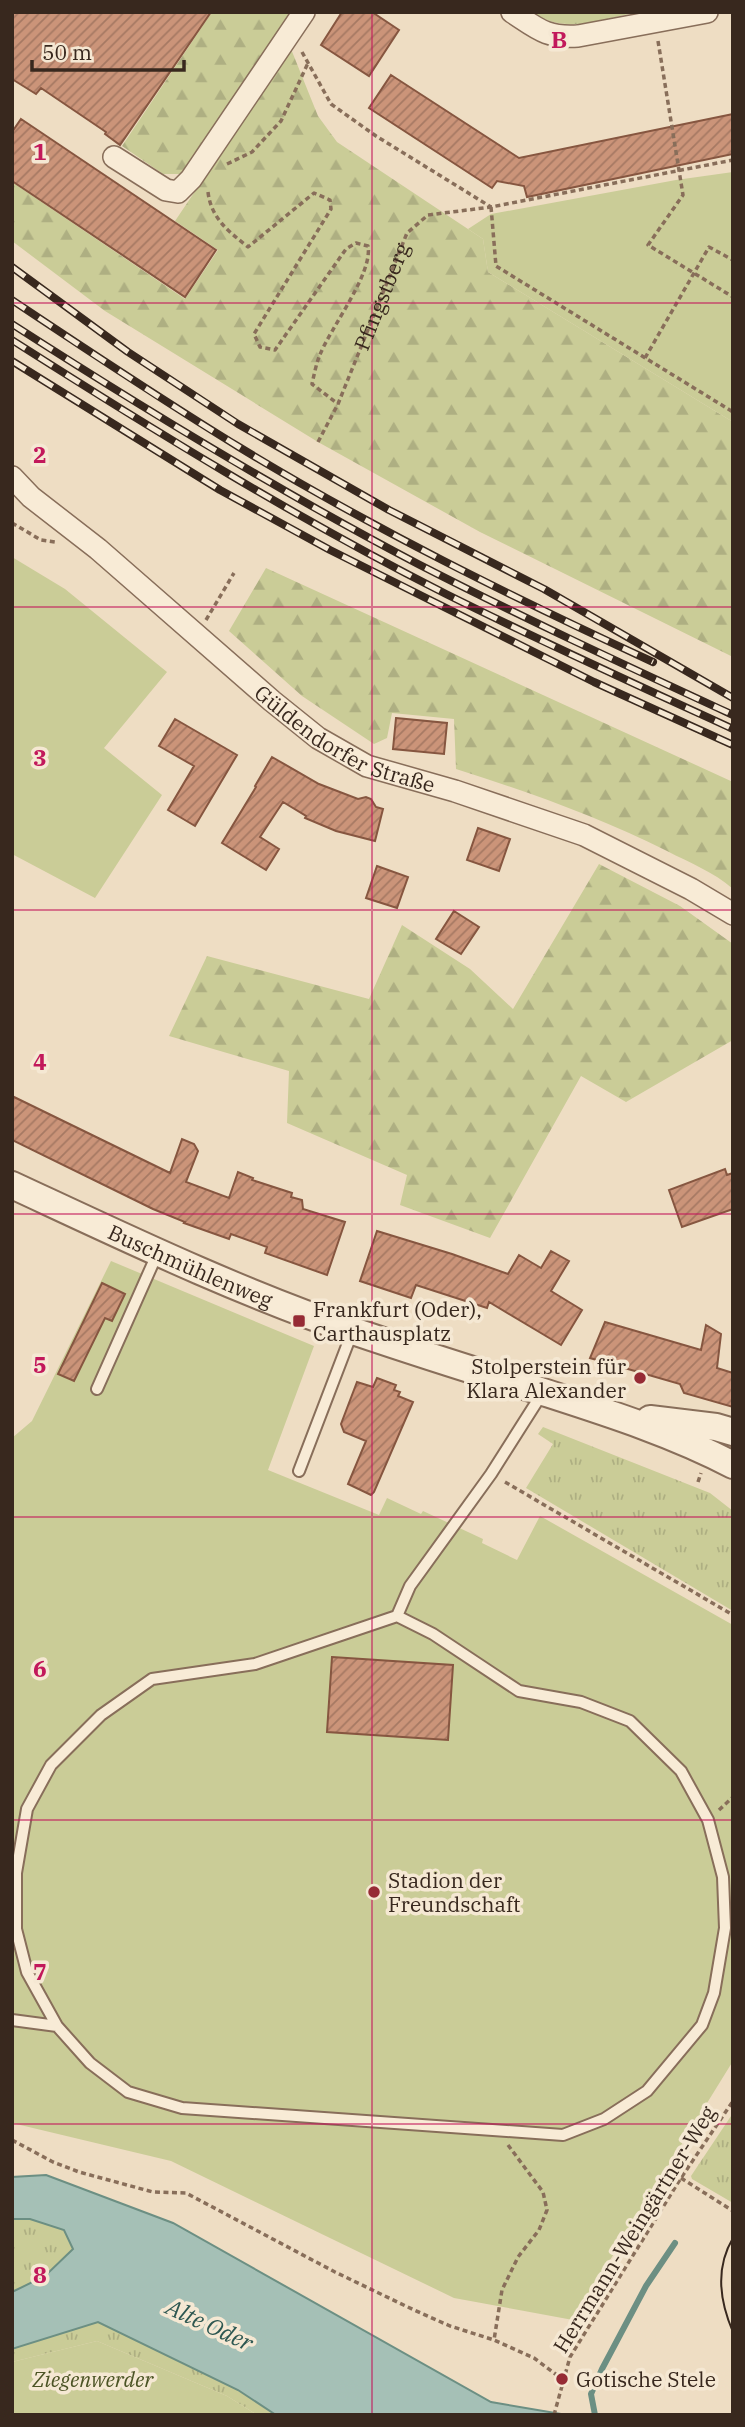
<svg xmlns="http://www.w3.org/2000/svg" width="745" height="2427" font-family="'IBM Plex Serif',serif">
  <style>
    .grass { fill: url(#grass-tufts) }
    .forest { fill: url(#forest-firs) }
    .green { fill: #cacc97 }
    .water { fill: #a5c0b6; stroke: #6c8f83; stroke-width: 2 }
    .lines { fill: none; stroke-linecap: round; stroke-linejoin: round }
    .stream { stroke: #6c8f83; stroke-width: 6 }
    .building { fill: url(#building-hatch); stroke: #865640; stroke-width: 2 }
    .service-casing { stroke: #886e5a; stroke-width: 14 }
    .minor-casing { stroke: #886e5a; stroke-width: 24 }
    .tertiary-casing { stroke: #886e5a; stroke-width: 30 }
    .path { stroke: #886e5a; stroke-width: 3.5; stroke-dasharray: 5 3.5; stroke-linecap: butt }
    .service { stroke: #f8ebd6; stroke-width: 10 }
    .minor { stroke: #f8ebd6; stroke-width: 21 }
    .tertiary { stroke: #f8ebd6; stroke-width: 26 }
    .tram { stroke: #38281e; stroke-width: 2 }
    .rail-casing { stroke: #38281e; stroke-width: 8 }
    .rail { stroke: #f5e8d3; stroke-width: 5; stroke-dasharray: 16; stroke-linecap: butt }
    .grid { fill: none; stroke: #c2185b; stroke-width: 2; stroke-opacity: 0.55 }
    .poi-dot { fill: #962b35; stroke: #f5e8d3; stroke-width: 2.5 }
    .labels { text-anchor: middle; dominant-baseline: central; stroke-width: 7; stroke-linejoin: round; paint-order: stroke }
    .street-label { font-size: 21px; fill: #38281e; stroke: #f5e8d3 }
    .poi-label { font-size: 21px; fill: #38281e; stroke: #f5e8d3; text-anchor: start }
    .park-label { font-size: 21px; font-style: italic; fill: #4c5425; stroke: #f5e8d3 }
    .water-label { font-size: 23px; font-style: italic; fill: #2d5751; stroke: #f5e8d3 }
    .grid-label { font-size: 23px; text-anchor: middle; font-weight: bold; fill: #c2185b; stroke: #f5e8d3; stroke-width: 7; stroke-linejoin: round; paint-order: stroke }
  </style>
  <defs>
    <pattern id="grass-tufts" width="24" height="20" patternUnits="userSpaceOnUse" patternTransform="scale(1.75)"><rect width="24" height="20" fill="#cacc97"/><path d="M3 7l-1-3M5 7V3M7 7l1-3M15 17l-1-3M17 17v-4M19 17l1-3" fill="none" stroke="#aeaf82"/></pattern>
    <pattern id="forest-firs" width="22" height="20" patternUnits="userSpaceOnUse" patternTransform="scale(1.75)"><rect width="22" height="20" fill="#cacc97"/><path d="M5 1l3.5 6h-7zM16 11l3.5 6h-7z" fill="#aeaf82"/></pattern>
    <pattern id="building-hatch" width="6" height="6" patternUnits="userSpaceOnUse" patternTransform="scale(1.75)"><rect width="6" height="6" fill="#cb9479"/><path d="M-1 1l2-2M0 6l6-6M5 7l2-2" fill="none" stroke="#a67963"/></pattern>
  </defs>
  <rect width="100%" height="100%" fill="#eeddc3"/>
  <path class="grass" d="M531 12H637C599 20 566 35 531 12Z
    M543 1427 710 1493 733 1511V1611L526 1488 553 1444 538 1434Z
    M733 2113V2203L692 2179 691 2176Z
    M12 2219H30L64 2230 74 2249 45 2276 12 2292Z
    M98 2322 238 2390 276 2415H257L227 2396 97 2341 12 2362V2349Z"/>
  <path class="forest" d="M212 12H293L184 174H163L122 146Z
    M291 49 318 116 337 142 483 239 488 272 733 422V657L480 532 318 442 105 311 12 241V182L185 299 218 250 175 221Z
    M266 568 733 782V889C714 872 690 863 667 851 599 817 529 792 456 769L454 719 392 713 387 738 374 744 302 696 229 631Z
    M599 864 680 906 733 944V1040L626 1102 581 1076 490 1238 400 1205 407 1175 287 1123 289 1071 169 1036 207 956 369 999 402 925 470 969 513 1009Z"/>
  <path class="green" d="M733 172V422L488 272 483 239 468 229 491 214 676 180Z
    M12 557 65 589 167 672 104 748 162 795 95 898 12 854Z
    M111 1261 314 1346 268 1470 379 1515 387 1498 421 1514 423 1511 483 1539 482 1543 517 1560 540 1516 733 1625V2061L573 2320 454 2298 171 2161 12 2123V1438L32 1421Z
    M97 2341 227 2396 257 2415H12V2362Z"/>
  <path class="water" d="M46 2175 173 2223 491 2402 567 2415H276L238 2390 98 2322 12 2349V2292L45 2276 73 2249 64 2230 30 2219H12V2177Z"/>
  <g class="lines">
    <path class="stream" d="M595 2415 591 2394 602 2369 646 2286 675 2243"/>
  </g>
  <path class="building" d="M12 12H211L120 145 105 134 106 132 41 88 36 94 12 79Z
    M342 12H372L399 30 369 76 321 45Z
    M391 75 519 158 733 114V154L527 197 524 186 497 181 492 188 369 108Z
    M21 119 216 250 185 297 12 181V132Z
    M396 718 447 723 444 754 393 749Z
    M175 719 237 755 195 826 168 810 194 766 159 746Z
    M272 757 319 784 358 799 366 797 371 799 376 807 383 809 375 841 336 831 305 818 306 816 283 802 260 837 279 849 266 870 222 843 256 787 255 786Z
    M478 828 510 839 499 871 467 860Z
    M377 866 408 877 397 908 366 898Z
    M454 911 479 927 461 954 436 939Z
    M12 1096 170 1173 182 1139 194 1144 198 1151 186 1182 229 1198 238 1172 253 1178 252 1180 292 1193 291 1197 302 1200 303 1209 345 1222 327 1275 265 1253 267 1247 231 1234 229 1239 184 1223 185 1222 153 1209 12 1140Z
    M725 1169 727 1175 733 1173V1209L682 1227 669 1190Z
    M377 1231 452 1254 508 1274 519 1255 541 1268 551 1251 569 1261 551 1291 582 1310 561 1345 489 1302 487 1308 416 1285 411 1298 360 1281Z
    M102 1283 125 1294 112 1321 105 1318 74 1381 58 1374Z
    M605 1322 701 1350 706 1325 721 1334 717 1368 733 1373V1407L684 1393 680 1384 590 1358Z
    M377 1378 396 1385 394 1390 400 1392 398 1396 413 1402 374 1492 371 1495 348 1484 366 1441 344 1432 341 1424 357 1382 373 1387Z
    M332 1657 453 1665 448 1740 327 1732Z"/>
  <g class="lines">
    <g class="service-casing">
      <path id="service" d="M97 1389 158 1252
        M299 1471 353 1330
        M397 1616 433 1634 519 1691 581 1702 630 1721 681 1771 708 1820 723 1877 725 1928 714 1993 702 2025 647 2091 604 2119 563 2135 182 2108 128 2092 90 2063 57 2026 27 1972 16 1929V1873L27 1809 51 1765 101 1715 152 1679 255 1664Z
        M397 1616 410 1586 491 1474 543 1392
        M12 2020 57 2026"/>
    </g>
    <g class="minor-casing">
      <g id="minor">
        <path d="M512 12C538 29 546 38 578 36L707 12"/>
        <path d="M114 157 166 190 178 192 191 179 304 12"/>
        <path id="s2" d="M12 477 31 497 98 549 272 701 318 738 367 766 455 791 584 835 691 889 733 914"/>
      </g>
    </g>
    <g class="tertiary-casing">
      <g id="tertiary">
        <path id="s3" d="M12 1185C124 1237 236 1291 353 1331 415 1352 478 1372 540 1391 605 1412 672 1433 733 1465"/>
        <path d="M650 1419 716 1427 733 1432"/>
      </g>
    </g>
    <g class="path">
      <path d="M658 41 683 195 648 245 733 297"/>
      <path d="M302 52 331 104 376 136 491 207"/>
      <path d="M227 164 252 152 281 121 308 63"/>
      <path d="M208 192C211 218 228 231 248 247L314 193 330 200 331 209 254 334 260 347 275 350 346 249 356 243 368 246C373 274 330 328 319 357 316 365 314 375 312 384L338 404"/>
      <path d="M491 207 496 266 733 412"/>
      <path d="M645 358 709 247 733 260"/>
      <path id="s1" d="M318 442 338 404 407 233 428 215 491 207 733 160"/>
      <path d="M12 523 41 540 55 542"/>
      <path d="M206 620 234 573"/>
      <path d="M505 1482 733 1615"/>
      <path d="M698 1482 701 1473"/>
      <path d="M719 1810 733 1797"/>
      <path d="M12 2140 53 2162 79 2172 153 2192 186 2193 335 2272 414 2310 450 2326 494 2340"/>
      <path d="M508 2145 543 2192 547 2210 539 2230 518 2257 502 2290 494 2340 534 2358 562 2379"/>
      <path d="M681 2178 733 2211"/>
      <path d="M554 2415 570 2357 681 2178 733 2101"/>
    </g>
    <use href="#service" class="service"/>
    <use href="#minor" class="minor"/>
    <use href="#tertiary" class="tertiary"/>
    <path class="tram" d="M733 2238C715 2268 720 2302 733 2332"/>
    <g class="rail-casing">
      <path id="rail" d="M12 267 128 352 238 424 389 510 544 589 733 698
        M12 300C87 350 162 400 239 447 372 528 512 597 653 662
        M12 324C144 409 279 491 418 564 521 617 627 666 733 715
        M12 340C153 430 296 518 446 594 540 641 637 685 733 729
        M12 361 220 490 330 550 594 682 733 745"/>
    </g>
    <use href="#rail" class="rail"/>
  </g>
  <path class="grid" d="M372 12V2415M12 303H733M12 607H733M12 910H733M12 1214H733M12 1517H733M12 1820H733M12 2124H733"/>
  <g class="poi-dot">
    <rect x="292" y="1314" width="14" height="14" rx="3.5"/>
    <circle cx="640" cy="1378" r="7"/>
    <circle cx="374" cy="1892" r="7"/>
    <circle cx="562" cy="2379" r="7"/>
  </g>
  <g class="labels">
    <g class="street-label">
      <text stroke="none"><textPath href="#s1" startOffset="159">Pfingstberg</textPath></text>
      <text stroke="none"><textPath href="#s2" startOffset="427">Güldendorfer Straße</textPath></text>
      <text stroke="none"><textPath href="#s3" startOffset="196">Buschmühlenweg</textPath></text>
      <text transform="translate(634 2229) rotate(-58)">Herrmann-Weingärtner-Weg</text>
    </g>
    <g class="poi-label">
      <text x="313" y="1309">Frankfurt (Oder),<tspan x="313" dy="24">Carthausplatz</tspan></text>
      <text x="626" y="1366" text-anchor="end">Stolperstein für<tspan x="626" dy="24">Klara Alexander</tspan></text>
      <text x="388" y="1880">Stadion der<tspan x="388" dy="24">Freundschaft</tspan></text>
      <text x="576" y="2379">Gotische Stele</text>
    </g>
    <g class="park-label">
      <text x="93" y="2379">Ziegenwerder</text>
    </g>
    <g class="water-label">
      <text transform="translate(210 2324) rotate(25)">Alte Oder</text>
    </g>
  </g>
  <g class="grid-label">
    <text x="559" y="48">B</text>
    <text x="40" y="160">1</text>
    <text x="40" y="463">2</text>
    <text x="40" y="766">3</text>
    <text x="40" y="1070">4</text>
    <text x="40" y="1373">5</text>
    <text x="40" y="1677">6</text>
    <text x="40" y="1980">7</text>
    <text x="40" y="2283">8</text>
  </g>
  <rect width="745" height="2427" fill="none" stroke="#38281e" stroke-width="28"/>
  <path d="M32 60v10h152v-10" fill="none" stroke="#38281e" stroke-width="3.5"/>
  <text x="42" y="60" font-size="21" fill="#38281e" stroke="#f5e8d3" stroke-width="5" paint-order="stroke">50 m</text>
</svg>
